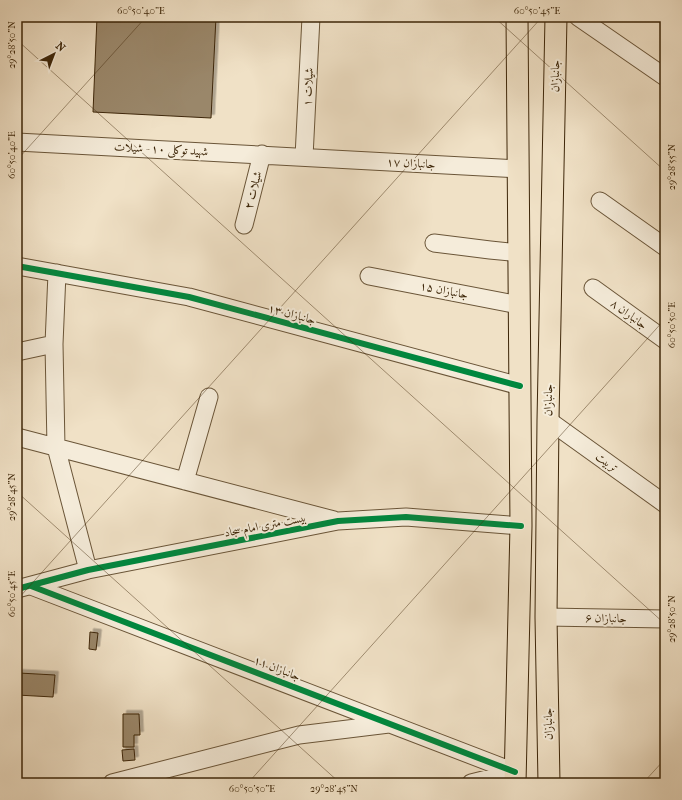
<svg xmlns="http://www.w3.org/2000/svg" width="682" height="800" font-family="'IM FELL French Canon',Amiri,serif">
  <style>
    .building { fill: #9a876b; stroke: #3d2609; filter: url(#shadow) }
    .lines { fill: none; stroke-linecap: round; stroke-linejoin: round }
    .minor-casing { stroke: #6a5538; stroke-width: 19 }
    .major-casing { stroke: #3d2609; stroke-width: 23 }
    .minor { stroke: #f5ecda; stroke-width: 17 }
    .major { stroke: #f0e1c6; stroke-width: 21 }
    .cycleway-casing { stroke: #f5ecda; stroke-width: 8 }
    .cycleway { stroke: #00873e; stroke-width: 6 }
    .ticks { fill: none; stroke: #3d2609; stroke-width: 1; stroke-opacity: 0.45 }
    .labels { text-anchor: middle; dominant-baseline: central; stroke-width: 4; stroke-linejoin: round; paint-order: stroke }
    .street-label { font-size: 12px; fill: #3d2609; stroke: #f5ecda }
    .neatline { fill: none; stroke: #3d2609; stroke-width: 1.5 }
    .ticks-label { font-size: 10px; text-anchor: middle; fill: #3d2609 }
  </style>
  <defs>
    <filter id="shadow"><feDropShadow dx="3.5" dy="-3.5" stdDeviation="0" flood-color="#0004"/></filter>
  </defs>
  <rect width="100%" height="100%" fill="#f0e1c6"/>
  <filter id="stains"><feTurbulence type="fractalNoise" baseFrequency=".005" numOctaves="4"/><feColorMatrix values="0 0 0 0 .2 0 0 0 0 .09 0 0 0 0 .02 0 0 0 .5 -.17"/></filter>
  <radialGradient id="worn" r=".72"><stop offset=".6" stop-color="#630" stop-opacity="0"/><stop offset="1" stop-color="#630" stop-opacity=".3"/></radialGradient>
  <path class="building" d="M97 17H216L211 118 93 112Z
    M90 632 98 633 96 650 89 649Z
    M19 673 55 675 53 697 17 695Z
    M123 714H139L140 735H134V747H123Z
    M134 749 135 760 123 761 122 750Z"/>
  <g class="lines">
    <g class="minor-casing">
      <path id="minor" d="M578 17 665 77
        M17 142 519 169
        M304 157 311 17
        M600 201 665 247
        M244 225 262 154
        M434 243 490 250 519 253
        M17 266 189 297 520 386
        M57 273 54 344 56 447 88 570
        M369 276 519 305
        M593 288 665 340
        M17 352 54 344
        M548 420 665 504
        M17 437 334 520
        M185 481 209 397
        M31 586 515 772
        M17 589 88 570 338 521 406 517 521 526
        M546 617 665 619
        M112 783 299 735 389 724
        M471 783 515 772"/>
    </g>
    <g class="major-casing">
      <path id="major" d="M515 783 521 526 517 17
        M549 783 546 617 548 420 556 17"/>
    </g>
    <use href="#minor" class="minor"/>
    <use href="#major" class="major"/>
    <g class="cycleway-casing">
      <path id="cycleway" d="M17 266 189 297 520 386
        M31 586 515 772
        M17 589 88 570 338 521 406 517 521 526"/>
    </g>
    <use href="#cycleway" class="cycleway"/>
  </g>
  <path class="ticks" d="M494 17 665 171M17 40 665 624M17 160 146 17M17 492 340 783M17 600 542 17M248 783 665 319M643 783 665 759"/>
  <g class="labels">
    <g class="street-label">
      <text transform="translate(555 76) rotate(-89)">جانبازان</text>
      <text transform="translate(308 87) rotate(-87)">شیلات ۱</text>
      <text transform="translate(161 149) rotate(3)">شهید توکلی ۱۰ - شیلات</text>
      <text transform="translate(411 163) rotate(3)">جانبازان ۱۷</text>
      <text transform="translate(253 190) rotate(-75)">شیلات ۲</text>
      <text transform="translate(444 290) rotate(11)">جانبازان ۱۵</text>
      <text transform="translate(292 314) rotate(15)">جانبازان ۱۳</text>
      <text transform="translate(629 314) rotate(36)">جانباران ۸</text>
      <text transform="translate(548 400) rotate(-89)">جانبازان</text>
      <text transform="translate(607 462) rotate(36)">تربیت</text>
      <text transform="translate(265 525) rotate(-11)">بیست متری امام سجاد</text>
      <text transform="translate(606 618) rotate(1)">جانبازان ۶</text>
      <text transform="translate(277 668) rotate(21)">جانبازان ۱۱</text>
      <text transform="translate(548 724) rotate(-91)">جانبازان</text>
    </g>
  </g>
  <rect width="682" height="800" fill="none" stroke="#f0e1c6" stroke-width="44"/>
  <g transform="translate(54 54) rotate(42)" stroke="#f5ecda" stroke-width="3" paint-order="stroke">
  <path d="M0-3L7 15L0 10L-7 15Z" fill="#3d2609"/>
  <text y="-6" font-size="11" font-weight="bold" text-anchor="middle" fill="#3d2609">N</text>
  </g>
  <rect x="22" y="22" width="638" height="756" class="neatline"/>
  <g class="ticks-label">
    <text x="141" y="14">60°50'40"E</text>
    <text x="537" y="14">60°50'45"E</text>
    <text transform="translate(11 45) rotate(-90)" y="4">29°28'50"N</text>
    <text transform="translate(11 155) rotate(-90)" y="4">60°50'40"E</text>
    <text transform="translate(671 167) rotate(-90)" y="4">29°28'55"N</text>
    <text transform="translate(671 325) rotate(-90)" y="4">60°50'50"E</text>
    <text transform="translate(11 497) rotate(-90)" y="4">29°28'45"N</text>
    <text transform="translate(11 594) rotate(-90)" y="4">60°50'45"E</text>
    <text transform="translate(671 619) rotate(-90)" y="4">29°28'50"N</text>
    <text x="252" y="792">60°50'50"E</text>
    <text x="334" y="792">29°28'45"N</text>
  </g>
  <rect width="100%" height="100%" filter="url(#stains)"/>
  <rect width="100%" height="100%" fill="url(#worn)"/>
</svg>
